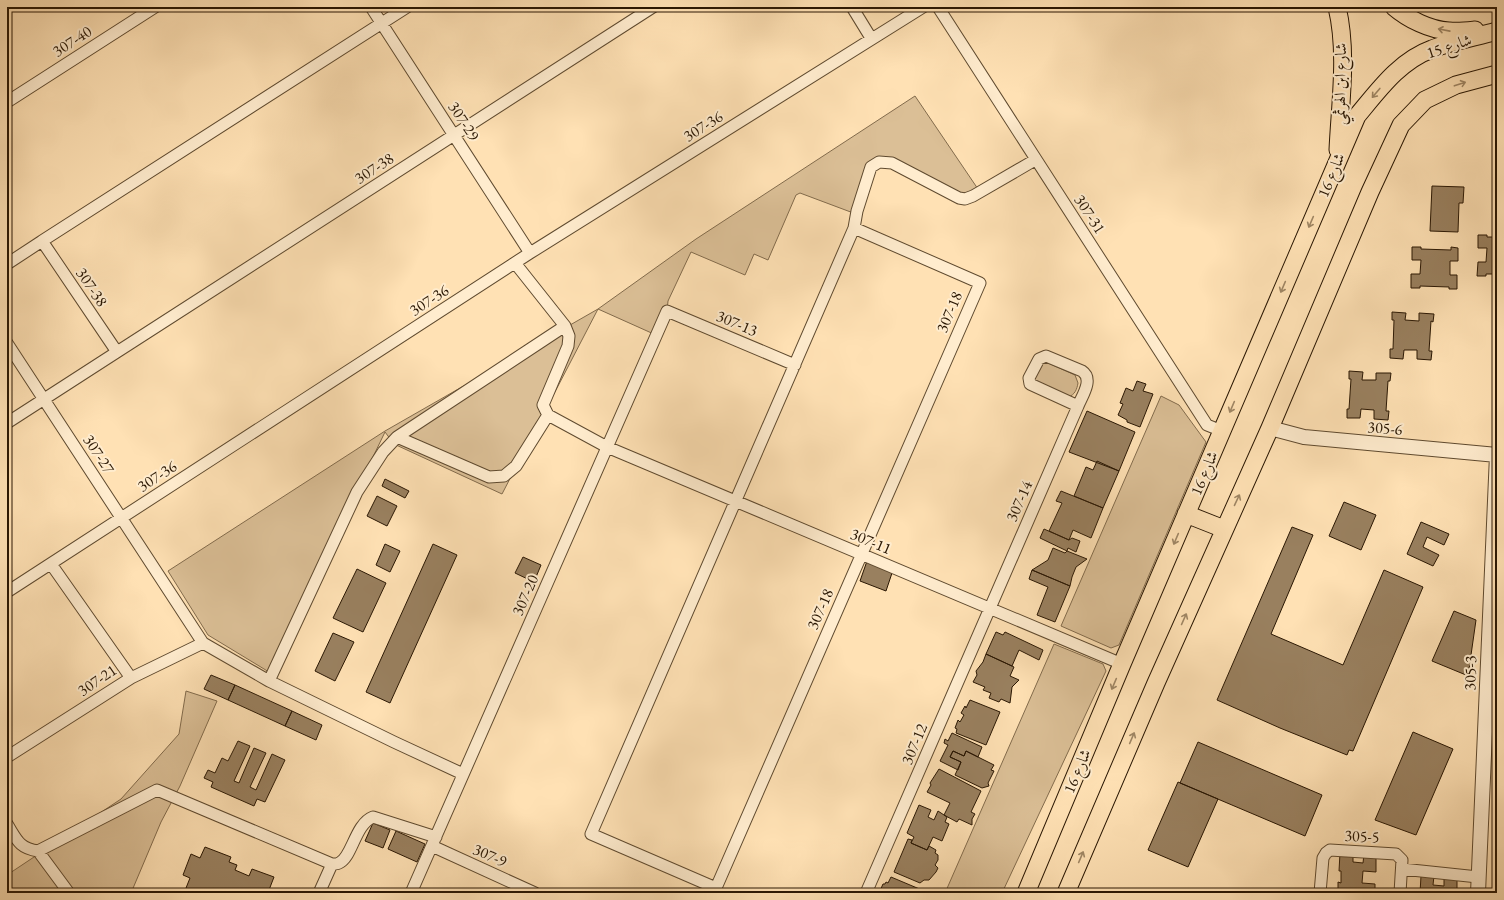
<svg xmlns="http://www.w3.org/2000/svg" width="1504" height="900" font-family="'EB Garamond',Amiri,serif">
  <style>
    .green { fill: #dbbf96; stroke: #826b4c }
    .building { fill: #99805f; stroke: #2a1703 }
    .lines { fill: none; stroke-linecap: round; stroke-linejoin: round }
    .minor-casing { stroke: #5f4a2f; stroke-width: 13 }
    .tertiary-casing { stroke: #5f4a2f; stroke-width: 16 }
    .primary-casing { stroke: #2a1703; stroke-width: 19 }
    .minor { stroke: #ffecce; stroke-width: 11 }
    .tertiary { stroke: #ffecce; stroke-width: 14 }
    .primary { stroke: #ffe1b4; stroke-width: 17 }
    .oneway { stroke: #9f8664 }
    .labels { text-anchor: middle; dominant-baseline: central; stroke-width: 4; stroke-linejoin: round; paint-order: stroke }
    .street-label { font-size: 16px; fill: #2a1703; stroke: #ffecce }
  </style>
  <rect width="100%" height="100%" fill="#ffe1b4"/>
  <filter id="stains"><feTurbulence type="fractalNoise" baseFrequency=".005" numOctaves="4"/><feColorMatrix values="0 0 0 0 .2 0 0 0 0 .09 0 0 0 0 .02 0 0 0 .5 -.17"/></filter>
  <radialGradient id="worn" r=".72"><stop offset=".6" stop-color="#630" stop-opacity="0"/><stop offset="1" stop-color="#630" stop-opacity=".3"/></radialGradient>
  <path class="green" d="M915 96 980 192 965 199 879 162 856 214 800 193 796 195 768 260 754 254 745 275 691 252 668 301 667 311 656 335 598 309 502 494 394 444 385 432 269 672 208 635 168 571 385 431 598 309 696 239Z
    M1046 362 1075 375 1078 383C1077 389 1075 395 1068 397L1035 381 1034 378 1040 364Z
    M1161 396 1179 405 1206 442 1119 645 1111 648 1061 626Z
    M1054 644 1103 664 1106 671 1002 893H945Z
    M186 691 217 701 180 786 161 822 131 893H7V875L121 799 179 734Z"/>
  <path class="building" d="M1432 186 1464 187 1463 203H1459L1458 232 1430 231Z
    M1478 235H1487V237H1497V274H1486V276H1477L1478 262H1486L1487 248H1478Z
    M1412 247H1421V249L1451 250V247L1458 248V261H1450V275H1457V289H1449V287L1420 286V288H1411V274H1420L1421 260H1412Z
    M1392 312 1406 313 1405 320 1419 321V313L1434 314 1433 322 1431 321 1429 351H1432L1431 360 1417 359V350H1404L1403 359 1390 358V349H1393L1394 320H1392Z
    M1349 371 1363 372 1362 380H1376V373H1391L1390 381H1388L1386 411H1389L1388 420 1374 419V410L1361 409 1360 418H1347V409H1349L1351 379H1349Z
    M1137 381 1146 384 1143 391 1153 394 1140 427 1127 422V420L1118 415 1123 404 1120 403 1126 388 1133 391Z
    M1087 411 1135 432 1119 471 1069 452Z
    M1097 461 1119 471 1103 508 1074 496 1086 467 1093 470Z
    M385 479 409 491 405 498 382 486Z
    M1061 491 1103 508 1091 538 1073 530 1069 540 1049 531 1062 503 1056 501Z
    M377 496 397 506 387 526 367 516Z
    M1344 502 1376 515 1361 550 1329 536Z
    M1421 522 1449 534 1444 545 1427 537 1423 547 1439 555 1433 566 1407 554Z
    M1292 527 1313 535 1271 634 1343 665 1384 570 1423 587 1353 751 1349 750 1347 755 1280 728 1217 700Z
    M1044 529 1069 540 1072 538 1080 541 1076 552 1068 548 1067 551 1040 538Z
    M385 544 400 551 390 572 376 565Z
    M433 544 457 555 390 703 366 692Z
    M1053 548 1065 553 1067 551 1087 559 1076 567 1072 577 1070 586 1032 570 1048 560Z
    M523 557 541 565 534 582 515 573Z
    M867 561 893 570 886 591 860 581Z
    M357 569 386 583 363 632 333 618Z
    M1032 570 1070 586 1055 622 1037 615 1048 587 1029 579Z
    M1454 611 1476 620 1471 655 1474 656 1466 675 1432 661Z
    M996 632 1003 635 1005 632 1043 650 1039 660 1019 650 1012 666 986 654Z
    M333 633 354 642 335 681 315 671Z
    M986 654 1014 667 1010 676 1019 680 1012 687 1010 703 1001 699 999 702 989 698 991 693 983 690 985 687 973 682 977 675 976 671 983 662Z
    M211 675 235 685 228 700 204 689Z
    M235 685 292 711 285 726 228 700Z
    M970 700 1000 712 986 745 956 733 957 729 955 728 958 720 960 722 964 715 961 713 965 706 966 708Z
    M292 711 322 725 316 740 285 726Z
    M1413 732 1453 749 1416 835 1375 820Z
    M952 733 982 747 978 757 966 751 964 756 953 751 950 757 961 762 958 770 940 761 948 745 944 743 945 739 948 741Z
    M238 741 250 746 234 781 239 783 254 748 266 753 250 787 256 790 272 754 285 760 265 802 257 799 254 806 211 787 213 782 204 778 208 770 215 773 222 758 228 761Z
    M1198 742 1322 795 1305 836 1180 783Z
    M953 751 964 756 966 751 994 765 991 770 994 771 988 783 989 786 982 788 955 775 961 762 950 757Z
    M939 769 981 791 971 812 975 814 972 819V825L959 819 957 822 944 815 950 803 927 792 931 785 930 783Z
    M1178 782 1218 799 1188 867 1148 850Z
    M919 805 931 810 928 817 934 820 938 811 947 817 945 822 949 824 942 841 933 837 927 850 911 843 914 837 907 833Z
    M373 823 390 830 383 848 365 841Z
    M396 831 425 844 417 862 388 849Z
    M908 839 912 840 911 843 927 850 929 846 936 850 935 853 938 855V860L935 865 938 868 936 872 929 880H924L920 883 894 872Z
    M205 847 231 857 229 862 237 865 235 870 249 876 252 869 274 877 269 890 276 893H223L215 890 214 893H199L186 888 190 878 183 875 191 854 200 858Z
    M1340 853 1353 854V862L1363 863 1364 854 1376 855V872L1363 871 1362 883 1375 884V893H1338V882L1341 883V871H1339Z
    M1421 876H1434L1433 885 1444 886V877H1457V893H1420Z
    M891 877 929 893H879L883 884H885L886 882 888 883Z"/>
  <g class="lines">
    <g class="minor-casing">
      <path id="minor" d="M371 7 530 253
        M407 7 42 241 117 352 653 7
        M852 7 871 38
        M938 7 1207 425 1222 431
        M7 102 155 7
        M854 228 980 283 716 888 591 834Z
        M854 228 857 211 871 167 879 162 892 163 959 198 965 199 973 196 1035 160
        M515 263 565 326 569 336 568 346 543 405 548 415 607 447 1122 664
        M7 264 42 241
        M7 343 203 643 269 681 394 742 463 774
        M7 423 117 352
        M397 437 489 477 504 476 516 466 548 415
        M7 592 530 253 923 7
        M131 678 203 643
        M269 681 357 492 383 452 397 437 565 326
        M7 757 131 678 51 564
        M7 824C17 840 19 848 38 851L157 790 332 864C333 864 338 864 339 863 352 858 355 824 373 817L436 837
        M432 846 535 893
        M38 851 69 893
        M1402 869 1478 877
        M319 893 332 864
        M411 893 667 311 795 365
        M866 893 1078 406C1082 396 1094 379 1082 371L1046 356 1039 359 1029 378 1030 384 1078 406
        M1320 893 1323 858 1326 853 1330 850 1396 854 1402 860 1400 893"/>
    </g>
    <g class="tertiary-casing">
      <path id="tertiary" d="M1270 428 1304 437 1497 455
        M1478 893 1497 455"/>
    </g>
    <g class="primary-casing">
      <path id="primary" d="M1337 7C1348 53 1340 104 1338 150
        M1394 7C1408 19 1430 30 1449 31 1458 32 1466 31 1475 30
        M1186 514 1224 529
        M1026 893 1122 664 1357 116C1378 91 1399 61 1432 49 1452 41 1476 37 1497 31
        M1066 893 1156 683 1270 428 1370 192 1401 125 1425 100 1456 85 1497 74"/>
    </g>
    <use href="#minor" class="minor"/>
    <use href="#tertiary" class="tertiary"/>
    <use href="#primary" class="primary"/>
  </g>
  <defs><path id="oneway-shaft" d="M-6 0H5M1.5-3L5.5 0L1.5 3" fill="none" stroke-width="1.6" stroke-linecap="round" stroke-linejoin="round"/></defs>
  <g class="oneway">
    <use href="#oneway-shaft" transform="translate(1444 30) rotate(-169)"/>
    <use href="#oneway-shaft" transform="translate(1460 84) rotate(-18)"/>
    <use href="#oneway-shaft" transform="translate(1376 93) rotate(130)"/>
    <use href="#oneway-shaft" transform="translate(1311 222) rotate(113)"/>
    <use href="#oneway-shaft" transform="translate(1283 287) rotate(113)"/>
    <use href="#oneway-shaft" transform="translate(1232 407) rotate(113)"/>
    <use href="#oneway-shaft" transform="translate(1237 500) rotate(-65)"/>
    <use href="#oneway-shaft" transform="translate(1176 539) rotate(113)"/>
    <use href="#oneway-shaft" transform="translate(1184 619) rotate(-66)"/>
    <use href="#oneway-shaft" transform="translate(1114 684) rotate(113)"/>
    <use href="#oneway-shaft" transform="translate(1132 738) rotate(-67)"/>
    <use href="#oneway-shaft" transform="translate(1081 857) rotate(-67)"/>
  </g>
  <g class="labels">
    <g class="street-label">
      <text transform="translate(72 41) rotate(-33)">307-40</text>
      <text transform="translate(1449 46) rotate(-18)">شارع 15</text>
      <text transform="translate(1340 84) rotate(-89)">شارع ابن الهرثمي</text>
      <text transform="translate(464 121) rotate(57)">307-29</text>
      <text transform="translate(703 126) rotate(-32)">307-36</text>
      <text transform="translate(374 168) rotate(-33)">307-38</text>
      <text transform="translate(1331 175) rotate(-67)">شارع 16</text>
      <text transform="translate(1090 214) rotate(57)">307-31</text>
      <text transform="translate(92 287) rotate(56)">307-38</text>
      <text transform="translate(429 300) rotate(-33)">307-36</text>
      <text transform="translate(949 312) rotate(-67)">307-18</text>
      <text transform="translate(737 323) rotate(23)">307-13</text>
      <text transform="translate(1385 428) rotate(5)">305-6</text>
      <text transform="translate(99 454) rotate(57)">307-27</text>
      <text transform="translate(1204 473) rotate(-67)">شارع 16</text>
      <text transform="translate(157 476) rotate(-33)">307-36</text>
      <text transform="translate(1019 501) rotate(-66)">307-14</text>
      <text transform="translate(871 541) rotate(23)">307-11</text>
      <text transform="translate(525 595) rotate(-66)">307-20</text>
      <text transform="translate(820 609) rotate(-66)">307-18</text>
      <text transform="translate(1470 673) rotate(-88)">305-3</text>
      <text transform="translate(97 680) rotate(-34)">307-21</text>
      <text transform="translate(914 744) rotate(-67)">307-12</text>
      <text transform="translate(1077 771) rotate(-67)">شارع 16</text>
      <text transform="translate(1362 836) rotate(3)">305-5</text>
      <text transform="translate(490 855) rotate(24)">307-9</text>
    </g>
  </g>
  <rect width="1504" height="900" fill="none" stroke="#ffe1b4" stroke-width="24"/>
  <rect x="8" y="8" width="1488" height="884" fill="none" stroke="#2a1703" stroke-width="2"/>
  <rect x="12" y="12" width="1480" height="876" fill="none" stroke="#2a1703"/>
  <rect width="100%" height="100%" filter="url(#stains)"/>
  <rect width="100%" height="100%" fill="url(#worn)"/>
</svg>
